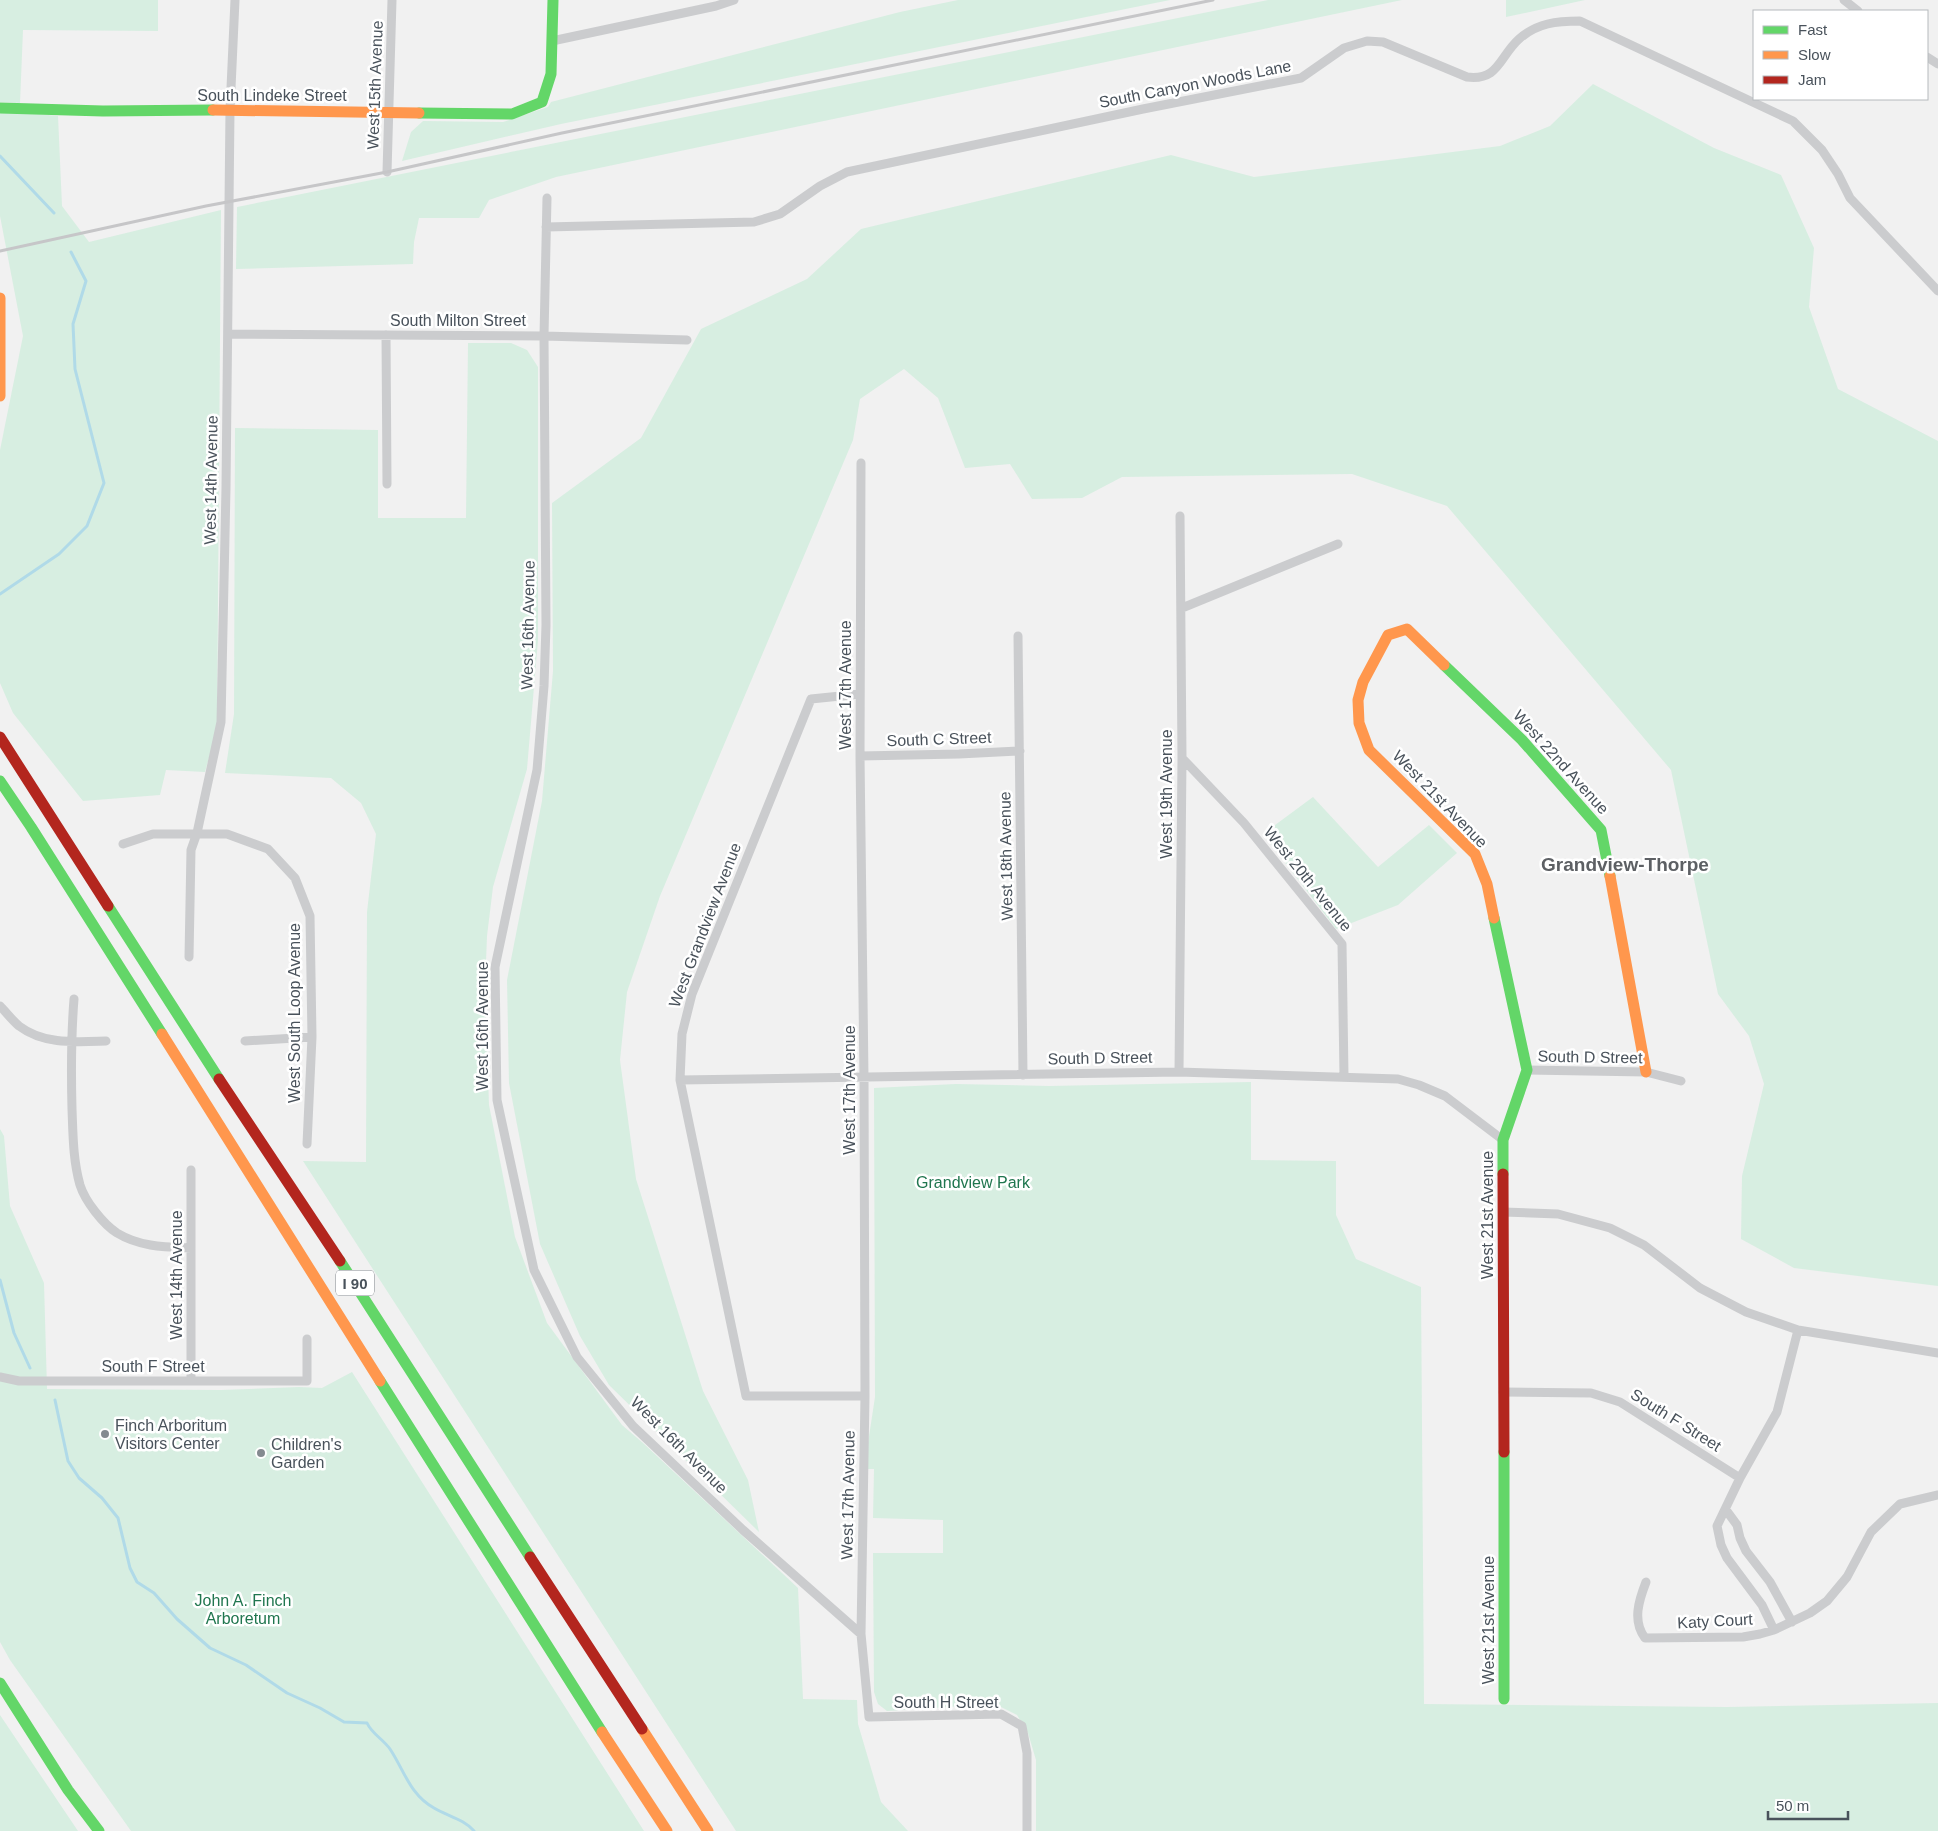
<svg xmlns="http://www.w3.org/2000/svg" width="1938" height="1831" font-family="Arial,sans-serif">
  <style>
    .green { fill: #d7eee1 }
    .lines { fill: none; stroke-linecap: round; stroke-linejoin: round }
    .stream { stroke: #b0dae8; stroke-width: 3 }
    .street { stroke: #cbccce; stroke-width: 9 }
    .fast { stroke: #63d668; stroke-width: 11 }
    .slow { stroke: #ff974d; stroke-width: 11 }
    .jam { stroke: #b3261e; stroke-width: 11 }
    .rail { stroke: #c6c6c8; stroke-width: 3 }
    .poi-dot { fill: #848a90; stroke: #fff; stroke-width: 2 }
    .labels { text-anchor: middle; dominant-baseline: central; stroke-width: 5; stroke-linejoin: round; paint-order: stroke }
    .shield { fill: #fff; stroke: #80868c; stroke-width: 1 }
    .shield-label { font-size: 15px; font-weight: bold; fill: #49525b }
    .street-label { font-size: 16px; fill: #49525b; stroke: #fff }
    .park-label { font-size: 16px; fill: #20764f; stroke: #fff }
    .poi-label { font-size: 16px; fill: #49525b; stroke: #fff; text-anchor: start }
    .quarter-label { font-size: 19px; font-weight: bold; fill: #5d6064; stroke: #fff }
  </style>
  <rect width="100%" height="100%" fill="#f1f1f1"/>
  <path class="green" d="M0 0H158V31L23 30 20 103 0 102Z
    M958 0H1170L561 124 402 161 411 132 423 121 503 122 548 107 551 102 900 12Z
    M1268 0H1402L556 177 489 200 479 218H419L414 242 413 264 236 269 237 207Z
    M1506 0H1585L1506 17Z
    M1593 84 1714 148 1781 175 1814 248 1809 307 1838 389 1938 441V1286L1794 1268 1741 1239 1742 1176 1764 1084 1749 1036 1718 994 1671 770 1447 506 1352 474 1122 477 1082 498 1032 499 1010 464 965 468 938 398 904 369 860 399 853 440 660 896 627 992 620 1060 636 1179 703 1391 748 1480 759 1532 609 1385 580 1336 540 1244 509 1083 507 980 542 801 553 671 552 503 641 438 701 329 807 279 861 229 1171 155 1254 177 1500 146 1550 126Z
    M0 110 58 116 62 206 89 242 221 210 217 729 205 772 166 770 160 795 83 801 13 713 0 683V450L23 336 0 216Z
    M468 343H511L527 350 538 367V640L527 769 493 887 487 936 485 988 489 1105 515 1237 547 1323 622 1425 643 1443 798 1588 803 1699 857 1700 858 1724 881 1802 908 1831H736L303 1161 366 1162 367 912 376 834 361 803 331 778 225 773 234 714 235 428 378 430V518H466Z
    M1313 797 1378 867 1429 825 1457 853 1398 905 1336 929 1263 834Z
    M1251 1082V1160L1336 1161V1215L1356 1259 1421 1287 1424 1704 1727 1707 1938 1703V1831H1036V1760L1028 1733 1017 1715 995 1704 887 1711 878 1704 874 1692 873 1553H943V1520L873 1518 874 1469H864L875 1397 874 1088 956 1084 1049 1086Z
    M0 1129 4 1136 10 1206 44 1283 47 1389 221 1390 299 1387 322 1388 352 1372 644 1831H131L10 1660 0 1642Z
    M0 1715 78 1831H0Z"/>
  <g class="lines">
    <path class="stream" d="M0 156 54 213
      M0 594 59 554 87 526 104 483 75 369 73 324 86 281 71 252
      M0 1280 14 1333 30 1368
      M55 1400 68 1461 79 1478 102 1498 118 1518 130 1568 137 1582 154 1593 177 1619 210 1648 246 1665 287 1693 320 1708 344 1722 367 1723C372 1734 383 1739 390 1749 404 1770 410 1795 434 1808 447 1816 464 1819 474 1831"/>
    <path class="street" d="M1844 0 1858 11
      M552 41 716 6 734 0
      M1927 57 1938 64
      M387 172 392 0
      M547 198 544 336 546 625 544 686 537 770 495 967 497 1100 534 1270 577 1357 633 1426 743 1530 861 1634
      M546 227 754 222 780 214 820 186 847 172 1143 109 1301 78 1344 48 1367 41 1383 42 1467 77C1499 81 1499 57 1519 39 1537 23 1557 21 1580 21L1793 121 1822 150 1838 174 1850 198 1938 291
      M228 334 544 336 687 340
      M386 335 387 484
      M861 463 860 756 864 1078 865 1396 861 1634 869 1717 1001 1714 1022 1726 1027 1753V1831
      M1182 608 1338 544
      M1018 636 1023 1075
      M860 694 811 699 692 994 682 1034 680 1080 746 1396H865
      M860 756 959 754 1020 751
      M1182 758 1244 823 1342 944 1344 1076
      M123 844 153 834H227L268 849 295 878 310 916 312 1037 307 1144
      M189 957 191 850 197 833 221 722 226 488 230 110 235 0
      M74 999C71 1037 71 1071 72 1109 73 1135 73 1160 80 1185 85 1201 103 1224 117 1233 140 1247 165 1247 191 1248
      M0 1006C6 1012 12 1020 19 1026 44 1045 76 1042 106 1041
      M245 1041 312 1037
      M1527 1070 1646 1072 1681 1081
      M1179 1072 1182 758 1180 516
      M680 1080 1179 1072 1398 1079 1419 1085 1445 1096 1503 1140
      M191 1170V1381
      M1503 1212 1558 1214 1610 1228 1644 1245 1700 1288 1746 1312 1798 1330 1938 1353
      M0 1377 19 1381H307V1339
      M1503 1392 1591 1393 1620 1402 1740 1478
      M1726 1510 1737 1525 1740 1538 1746 1551 1770 1582 1792 1622
      M1646 1582C1639 1600 1632 1621 1645 1638L1743 1637 1760 1634 1774 1630 1810 1613 1827 1601 1847 1577 1871 1532 1900 1504 1938 1495
      M1774 1630 1762 1605 1727 1558 1721 1545 1717 1526 1740 1478 1777 1412 1798 1330"/>
    <path class="fast" d="M0 108 103 111 213 110
      M419 113 512 114 542 102 551 74 553 0
      M1444 665 1522 740 1601 830 1610 876
      M0 781 31 827 162 1034
      M108 906 219 1079
      M1494 918 1527 1070 1503 1140V1174
      M340 1261 530 1557
      M380 1381 602 1732
      M1504 1452V1699
      M0 1683 68 1790 99 1831"/>
    <path class="slow" d="M213 110 419 113
      M0 298V396
      M1444 665 1407 629 1388 635 1363 682 1358 700 1359 723 1369 750 1475 854 1487 884 1494 918
      M1610 876 1646 1072
      M162 1034 380 1381
      M642 1729 708 1831
      M602 1732 667 1831"/>
    <path class="jam" d="M0 737 108 906
      M219 1079 340 1261
      M1503 1174 1504 1452
      M530 1557 642 1729"/>
    <path class="rail" d="M0 251 206 206 387 172 562 133 1213 0"/>
  </g>
  <g class="poi-dot">
    <circle cx="105" cy="1434" r="5"/>
    <circle cx="261" cy="1453" r="5"/>
  </g>
  <g class="labels">
    <rect class="shield" x="336" y="1270.5" width="38" height="25" rx="4"/>
    <g class="shield-label">
      <text x="355" y="1283">I 90</text>
    </g>
    <g class="street-label">
      <text transform="translate(1195 84) rotate(-11)">South Canyon Woods Lane</text>
      <text transform="translate(375 85) rotate(-88)">West 15th Avenue</text>
      <text x="272" y="95">South Lindeke Street</text>
      <text x="458" y="320">South Milton Street</text>
      <text transform="translate(211 480) rotate(-89)">West 14th Avenue</text>
      <text transform="translate(528 625) rotate(-89)">West 16th Avenue</text>
      <text transform="translate(845 685) rotate(-90)">West 17th Avenue</text>
      <text transform="translate(939 739) rotate(-2)">South C Street</text>
      <text transform="translate(1561 762) rotate(48)">West 22nd Avenue</text>
      <text transform="translate(1166 794) rotate(-90)">West 19th Avenue</text>
      <text transform="translate(1440 799) rotate(46)">West 21st Avenue</text>
      <text transform="translate(1006 856) rotate(-91)">West 18th Avenue</text>
      <text transform="translate(1308 879) rotate(51)">West 20th Avenue</text>
      <text transform="translate(705 925) rotate(-69)">West Grandview Avenue</text>
      <text transform="translate(294 1013) rotate(-90)">West South Loop Avenue</text>
      <text transform="translate(482 1026) rotate(-90)">West 16th Avenue</text>
      <text transform="translate(1590 1057) rotate(1)">South D Street</text>
      <text transform="translate(1100 1058) rotate(-1)">South D Street</text>
      <text transform="translate(849 1090) rotate(-90)">West 17th Avenue</text>
      <text transform="translate(1487 1215) rotate(-90)">West 21st Avenue</text>
      <text transform="translate(176 1275) rotate(-90)">West 14th Avenue</text>
      <text x="153" y="1366">South F Street</text>
      <text transform="translate(1676 1420) rotate(32)">South F Street</text>
      <text transform="translate(679 1445) rotate(45)">West 16th Avenue</text>
      <text transform="translate(848 1495) rotate(-89)">West 17th Avenue</text>
      <text transform="translate(1488 1620) rotate(-90)">West 21st Avenue</text>
      <text transform="translate(1715 1621) rotate(-3)">Katy Court</text>
      <text x="946" y="1702">South H Street</text>
    </g>
    <g class="park-label">
      <text x="973" y="1182">Grandview Park</text>
      <text x="243" y="1600">John A. Finch<tspan x="243" dy="18">Arboretum</tspan></text>
    </g>
    <g class="poi-label">
      <text x="115" y="1425">Finch Arboritum<tspan x="115" dy="18">Visitors Center</tspan></text>
      <text x="271" y="1444">Children's<tspan x="271" dy="18">Garden</tspan></text>
    </g>
    <g class="quarter-label">
      <text x="1625" y="864">Grandview-Thorpe</text>
    </g>
  </g>
  <rect x="1753" y="10" width="175" height="90" fill="#ffffff" stroke="#b6babd"/>
  <rect x="1763" y="26" width="25" height="8" fill="#63d668" stroke="#b6babd"/>
  <text x="1798" y="35" font-size="15" fill="#49525b">Fast</text>
  <rect x="1763" y="51" width="25" height="8" fill="#ff974d" stroke="#b6babd"/>
  <text x="1798" y="60" font-size="15" fill="#49525b">Slow</text>
  <rect x="1763" y="76" width="25" height="8" fill="#b3261e" stroke="#b6babd"/>
  <text x="1798" y="85" font-size="15" fill="#49525b">Jam</text>
  <path d="M1768 1811v8h80v-8" fill="none" stroke="#49525b" stroke-width="2.5"/>
  <text x="1776" y="1811" font-size="15" fill="#49525b" stroke="#ffffff" stroke-width="4" paint-order="stroke">50 m</text>
</svg>
